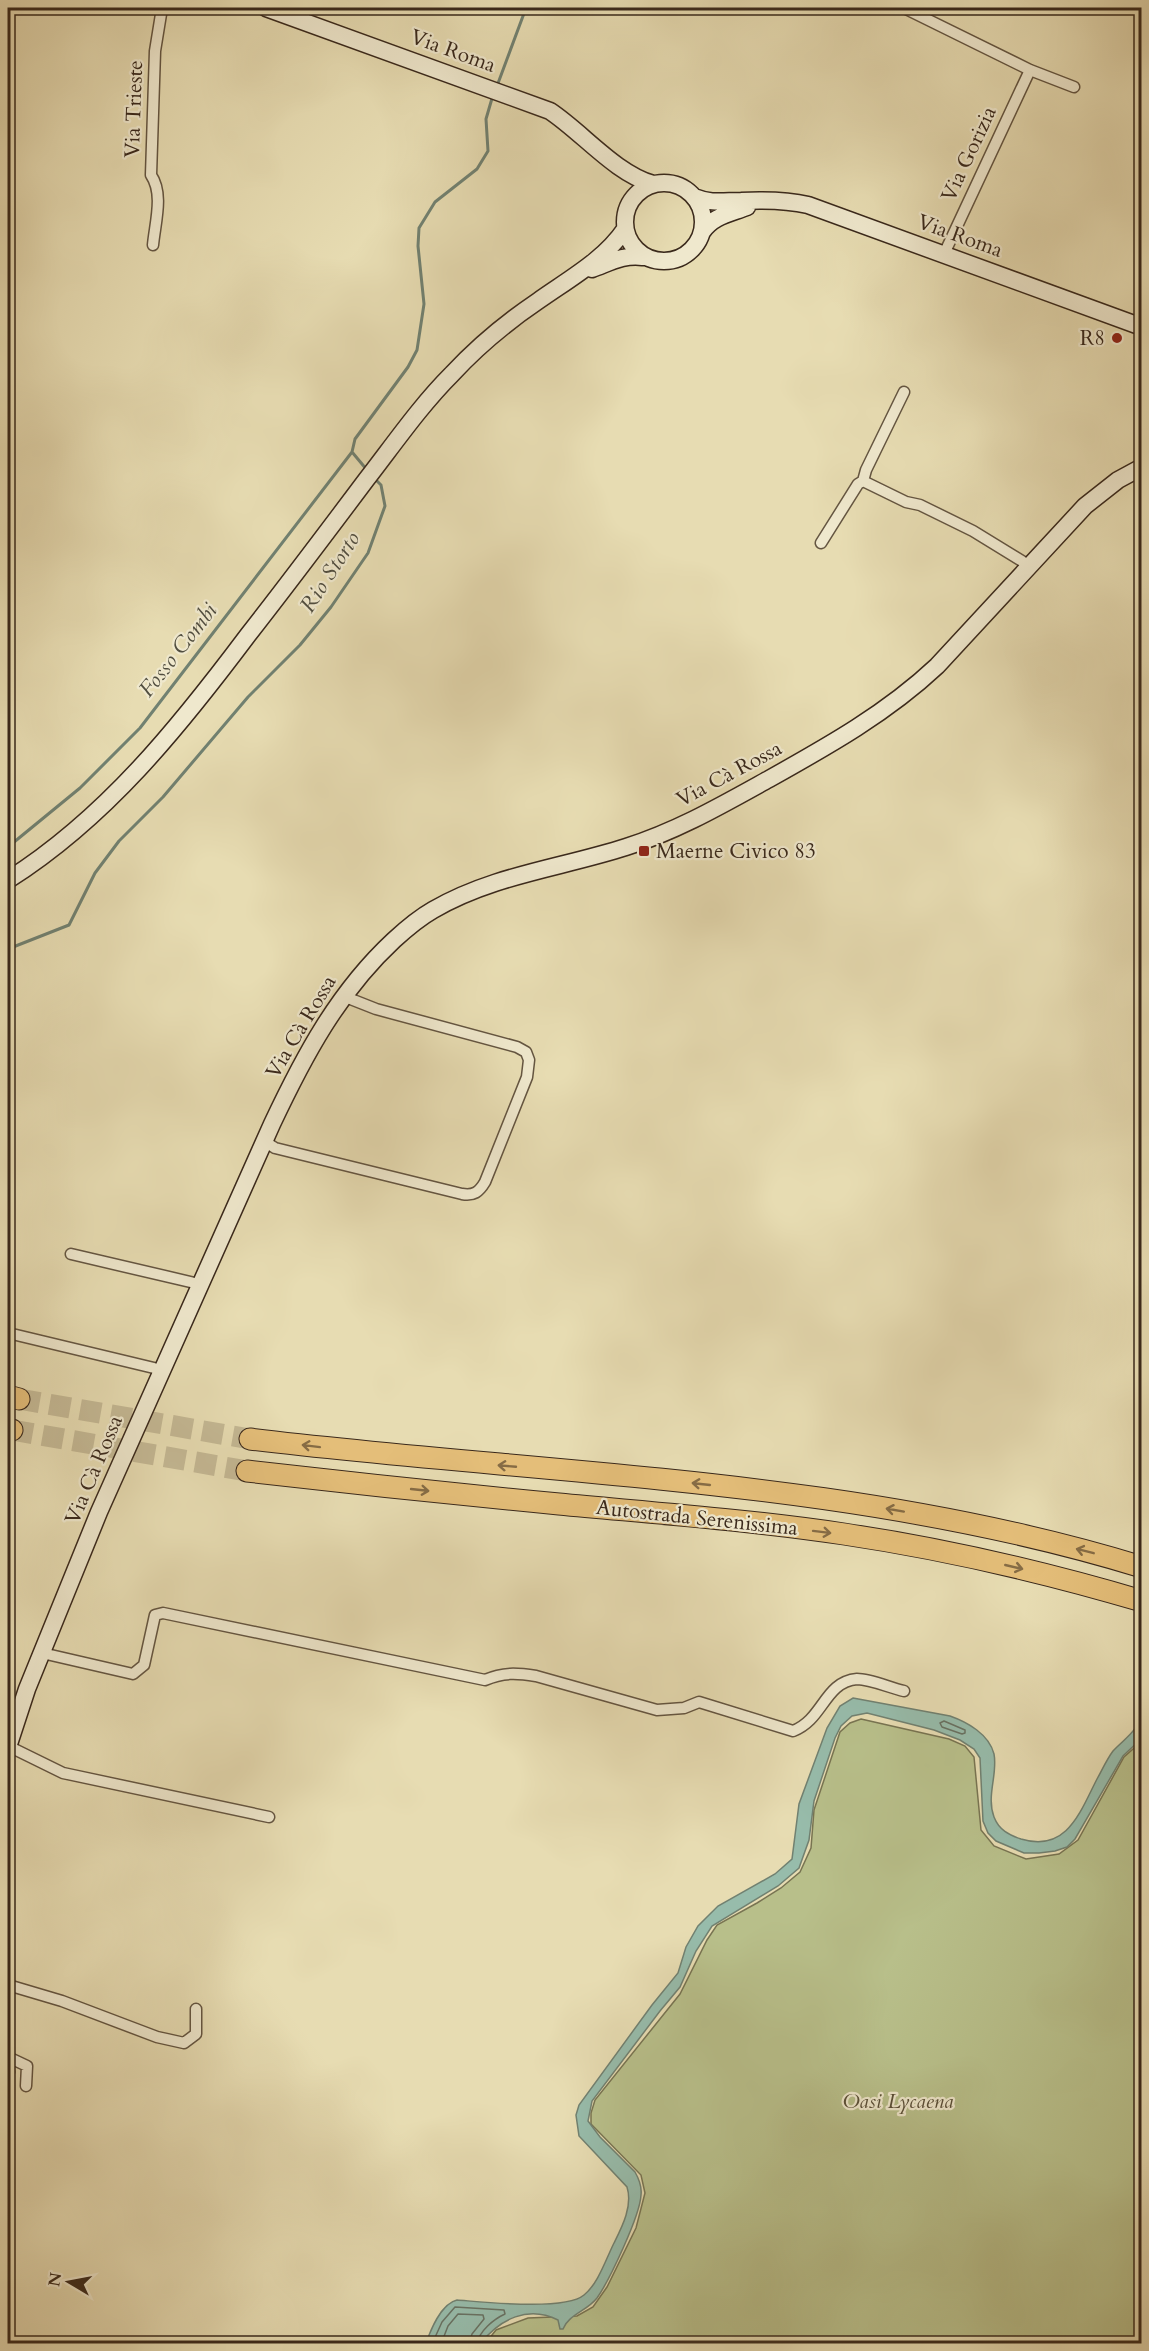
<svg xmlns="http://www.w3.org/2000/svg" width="1149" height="2351" font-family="Cardo,serif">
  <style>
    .green { fill: #b8bf8a; stroke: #787452; stroke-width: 1.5 }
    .water { fill: #97bcab; stroke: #718171; stroke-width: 1.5 }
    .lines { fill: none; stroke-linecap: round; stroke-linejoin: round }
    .shore { stroke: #687263; stroke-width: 1.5 }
    .stream { stroke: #718171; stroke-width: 3 }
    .highway-tunnel { stroke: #c4b894; stroke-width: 21; stroke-dasharray: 21 10; stroke-linecap: butt }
    .street-casing { stroke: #645541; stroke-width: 13 }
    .secondary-casing { stroke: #39281b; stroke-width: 19 }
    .highway-casing { stroke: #39281b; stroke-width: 23 }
    .street { stroke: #efe8cd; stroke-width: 10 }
    .secondary { stroke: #efe8cd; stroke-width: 16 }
    .highway { stroke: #e4be79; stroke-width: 21 }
    .oneway { stroke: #866c45 }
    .poi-dot { fill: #8f2418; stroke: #efe8cd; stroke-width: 2 }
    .labels { text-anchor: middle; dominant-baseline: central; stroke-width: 4.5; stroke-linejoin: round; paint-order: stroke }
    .street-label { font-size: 21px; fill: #39281b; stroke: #efe8cd }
    .poi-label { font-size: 21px; fill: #39281b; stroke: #efe8cd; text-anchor: end }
    .park-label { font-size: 21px; font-style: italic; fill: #594e37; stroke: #efe8cd }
    .water-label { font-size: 22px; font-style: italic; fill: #504d3f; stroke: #efe8cd }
  </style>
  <rect width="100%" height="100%" fill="#e7dcb2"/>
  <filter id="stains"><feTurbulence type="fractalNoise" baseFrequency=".00333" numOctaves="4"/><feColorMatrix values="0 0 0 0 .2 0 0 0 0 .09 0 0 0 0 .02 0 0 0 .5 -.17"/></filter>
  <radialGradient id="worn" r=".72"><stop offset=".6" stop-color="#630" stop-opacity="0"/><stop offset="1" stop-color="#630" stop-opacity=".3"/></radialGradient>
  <path class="green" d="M861 1719 949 1739 965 1746 974 1757 981 1830 994 1846 1026 1859 1059 1854 1078 1840 1124 1757 1141 1742V2343L485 2344 496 2330 528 2318 577 2316 593 2307 607 2287 636 2228 645 2193 641 2175 591 2124V2113L595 2100 680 1994 707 1940 717 1925 757 1903 781 1888 800 1872 811 1848 814 1810 840 1732 850 1723Z"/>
  <path class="water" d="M853 1698 950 1716C967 1722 989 1734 994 1754 998 1774 986 1796 994 1817 999 1830 1009 1835 1021 1839 1067 1853 1080 1812 1097 1779 1102 1770 1107 1759 1113 1751 1125 1738 1139 1731 1141 1712V1739L1123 1756 1075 1839 1067 1847 1055 1851 1039 1853H1024L996 1841 988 1833 983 1821 980 1758 974 1749 960 1740 934 1730 867 1713 852 1716 841 1726 835 1738 814 1801 809 1840 799 1868 778 1886 712 1926 696 1951 680 1987 660 2011 592 2101 588 2121 600 2137 635 2172C639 2179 642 2187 641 2195 640 2216 609 2281 597 2298 587 2311 568 2315 563 2329H560L558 2320C528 2305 500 2319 481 2343H426C430 2332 440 2304 457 2300 484 2302 565 2311 584 2295 598 2284 606 2259 614 2243 622 2227 633 2206 627 2187L579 2136 576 2115 579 2105 652 2005 678 1973 686 1947 698 1926 718 1906 775 1874 792 1859 799 1804 827 1728 840 1706Z"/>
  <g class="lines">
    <path class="shore" d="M944 1721 965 1730V1733L962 1734 942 1727 940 1723Z
      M432 2344 442 2322 455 2307 504 2310 505 2314C494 2319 479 2331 477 2344
      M441 2344 448 2326 458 2314 483 2315 484 2319 472 2334 469 2344"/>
    <path class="stream" d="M497 86 526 8
      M367 470 352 452 355 439 408 367 417 350 424 304 418 246 419 228 435 202 477 169 488 151 486 119 493 95
      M8 847 80 788 140 728 352 452
      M8 949 69 925 95 873 119 841 163 797 248 697 300 645 331 607 368 553 385 506 381 485 373 477"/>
    <path class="highway-tunnel" d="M19 1399 250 1439
      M12 1430 247 1471"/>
    <g class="street-casing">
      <path id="street" d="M904 8 1030 70 1074 87
        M153 245C155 223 164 194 151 175L155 51 162 8
        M944 254 1030 70
        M863 481 866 470 904 392
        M821 543 858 484 863 481 906 502 920 505 973 531 1022 561 1028 567
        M264 1141 275 1148 462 1194C474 1196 479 1192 485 1182L527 1077 529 1060 526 1052 517 1047 376 1009 343 996
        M71 1254 199 1284
        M8 1333 154 1368 161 1372
        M42 1653 133 1674 144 1665 155 1615 163 1613 485 1680C503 1672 517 1673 536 1676L657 1710 684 1708 699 1702 793 1731C824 1719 824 1682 857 1679 871 1679 890 1688 904 1691
        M8 1746 63 1773 269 1817
        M8 1985 62 2001 157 2037 184 2043 196 2034V2009
        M8 2057 27 2066 26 2086
        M8 2072H9"/>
    </g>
    <g class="secondary-casing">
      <path id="secondary" d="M266 8 550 111C583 133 615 173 653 184
        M625 222a39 39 0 1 1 78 0a39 39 0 1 1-78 0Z
        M694 197C711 204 724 201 741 201 764 200 786 200 808 205L1142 327
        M702 232C713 216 729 214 747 207
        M592 269C609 263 624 254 643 257
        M8 880C106 818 179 727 248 635 288 584 327 532 366 480 394 444 420 406 452 374 477 347 507 322 538 301 569 279 604 260 625 229
        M8 1747 27 1689 99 1512 272 1124C304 1056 338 992 394 940 406 929 419 918 433 910 493 875 561 868 626 847 677 831 722 805 769 779 828 746 887 713 937 666L1085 506 1118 480 1142 467"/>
    </g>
    <g class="highway-casing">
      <path id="highway" d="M8 1396 19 1399
        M8 1429 12 1430
        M250 1439C547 1475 853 1478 1142 1567
        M247 1471C351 1483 455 1494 559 1504 654 1513 750 1520 844 1534 945 1549 1044 1572 1142 1601"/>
    </g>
    <use href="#street" class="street"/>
    <use href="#secondary" class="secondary"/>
    <use href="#highway" class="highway"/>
  </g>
  <defs><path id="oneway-shaft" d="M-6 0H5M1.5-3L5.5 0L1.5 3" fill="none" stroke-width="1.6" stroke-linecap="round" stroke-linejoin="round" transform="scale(1.5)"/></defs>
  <g class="oneway">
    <use href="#oneway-shaft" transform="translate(311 1446) rotate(-173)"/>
    <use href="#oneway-shaft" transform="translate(507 1466) rotate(-175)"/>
    <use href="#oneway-shaft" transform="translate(701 1484) rotate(-174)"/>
    <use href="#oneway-shaft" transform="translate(420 1490) rotate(6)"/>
    <use href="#oneway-shaft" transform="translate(895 1510) rotate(-170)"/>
    <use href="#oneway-shaft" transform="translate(822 1532) rotate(7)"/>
    <use href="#oneway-shaft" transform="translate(1085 1551) rotate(-166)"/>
    <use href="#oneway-shaft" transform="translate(1014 1567) rotate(13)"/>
  </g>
  <g class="poi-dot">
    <circle cx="1117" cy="338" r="6"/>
    <rect x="638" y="845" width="12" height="12" rx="3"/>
  </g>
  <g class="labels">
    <g class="street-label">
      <text transform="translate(453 51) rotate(20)">Via Roma</text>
      <text transform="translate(134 109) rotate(-88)">Via Trieste</text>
      <text transform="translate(969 154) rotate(-65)">Via Gorizia</text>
      <text transform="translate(960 236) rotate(20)">Via Roma</text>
      <text transform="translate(729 774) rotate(-28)">Via Cà Rossa</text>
      <text transform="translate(301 1027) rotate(-59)">Via Cà Rossa</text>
      <text transform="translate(94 1470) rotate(-67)">Via Cà Rossa</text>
      <text transform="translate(697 1518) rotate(6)">Autostrada Serenissima</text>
    </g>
    <g class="poi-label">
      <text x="1105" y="338">R8</text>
      <text x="656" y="851" text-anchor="start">Maerne Civico 83</text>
    </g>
    <g class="park-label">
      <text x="898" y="2101">Oasi Lycaena</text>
    </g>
    <g class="water-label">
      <text transform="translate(330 572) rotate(-57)">Rio Storto</text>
      <text transform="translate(178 650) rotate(-52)">Fosso Combi</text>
    </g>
  </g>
  <rect width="1149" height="2351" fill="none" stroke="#e7dcb2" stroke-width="30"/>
  <rect x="9" y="9" width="1131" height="2333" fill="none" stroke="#39281b" stroke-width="3"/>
  <rect x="15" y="15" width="1119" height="2321" fill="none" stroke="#39281b" stroke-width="1.5"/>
  <g transform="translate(69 2282) rotate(280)" stroke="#efe8cd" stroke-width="4.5" paint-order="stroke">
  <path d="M0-4.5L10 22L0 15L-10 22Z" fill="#39281b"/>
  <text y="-9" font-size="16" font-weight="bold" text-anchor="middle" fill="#39281b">N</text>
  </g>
  <rect width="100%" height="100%" filter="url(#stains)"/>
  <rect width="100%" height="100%" fill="url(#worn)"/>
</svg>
